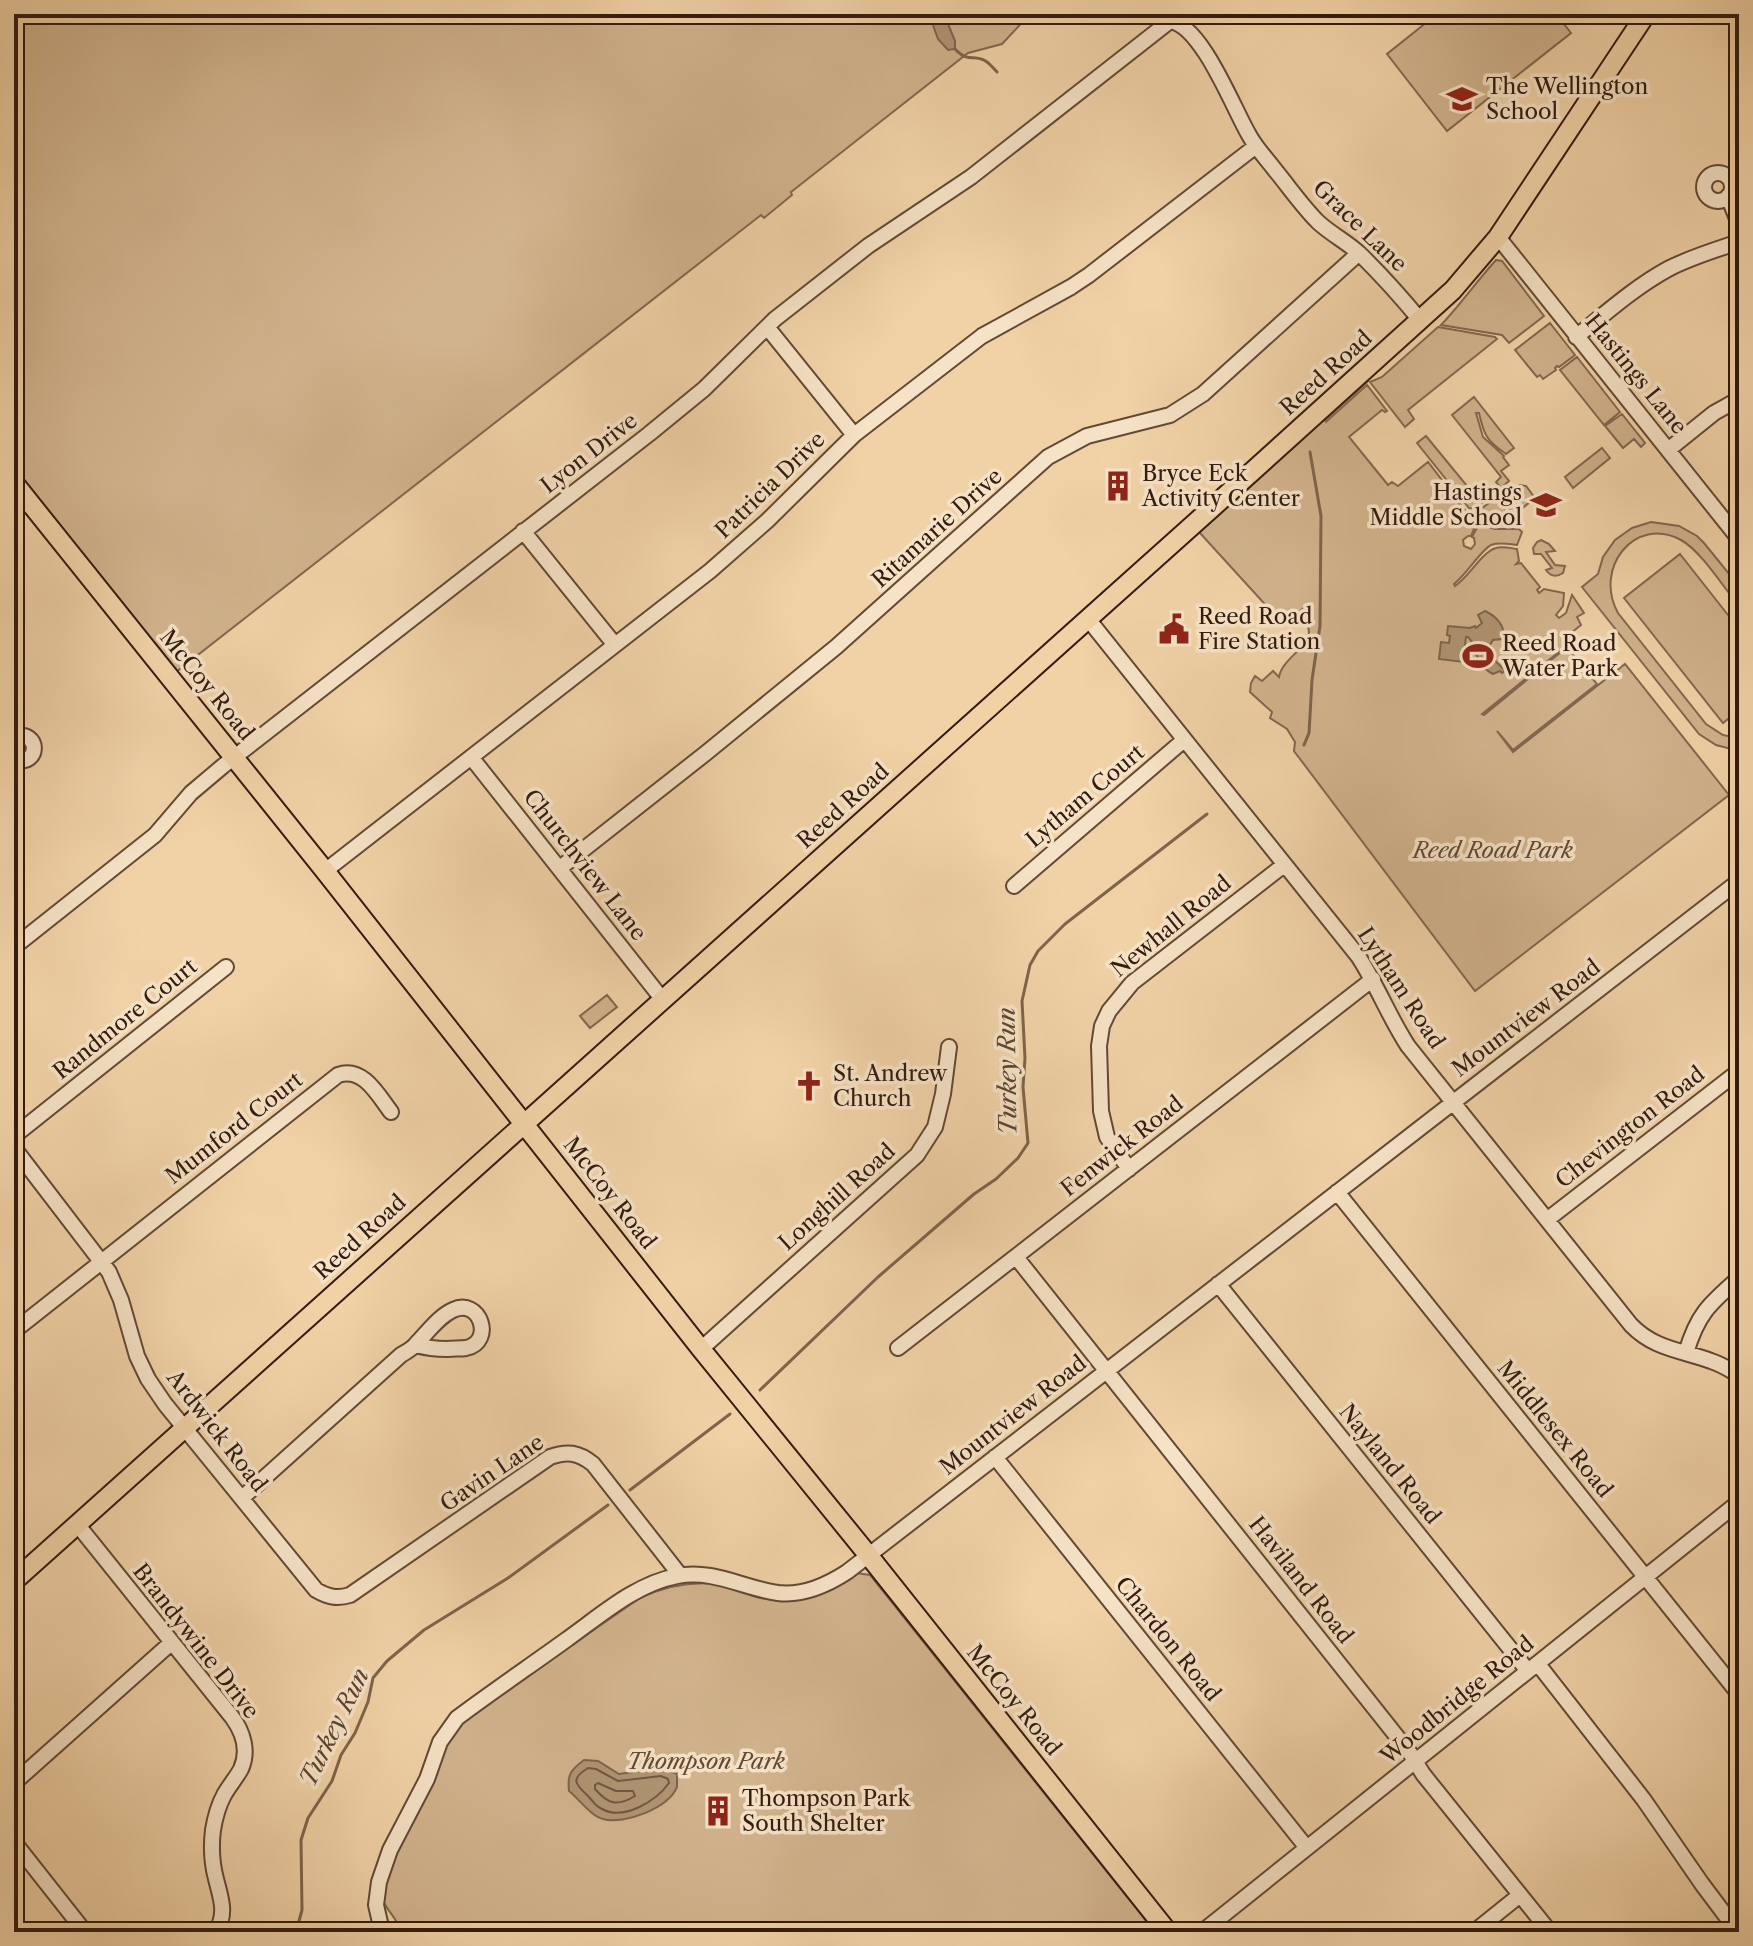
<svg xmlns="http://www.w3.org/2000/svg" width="1753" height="1946" font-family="'Libre Caslon Text',serif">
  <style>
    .green { fill: #d1b38d; stroke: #82674e; stroke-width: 2 }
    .water { fill: #b09473; stroke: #7e644b; stroke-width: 2 }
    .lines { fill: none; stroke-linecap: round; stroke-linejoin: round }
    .shore { stroke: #725841; stroke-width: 2 }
    .stream { stroke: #7e644b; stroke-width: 3 }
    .minor-casing { stroke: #624935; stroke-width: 18 }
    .major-casing { stroke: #331b0f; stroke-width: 22 }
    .minor { stroke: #f6e2c6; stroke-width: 14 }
    .major { stroke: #f1d2a7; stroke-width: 18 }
    .labels { text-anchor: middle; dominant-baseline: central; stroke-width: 7; stroke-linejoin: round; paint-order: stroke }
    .poi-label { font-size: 22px; fill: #331b0f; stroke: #f6e2c6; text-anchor: start }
    .street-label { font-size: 22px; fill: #331b0f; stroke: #f6e2c6 }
    .park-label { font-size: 22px; font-style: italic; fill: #624935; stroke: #f6e2c6 }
    .water-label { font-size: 24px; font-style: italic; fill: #5f4532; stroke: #f6e2c6 }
  </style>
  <rect width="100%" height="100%" fill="#f1d2a7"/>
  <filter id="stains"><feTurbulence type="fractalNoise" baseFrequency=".0025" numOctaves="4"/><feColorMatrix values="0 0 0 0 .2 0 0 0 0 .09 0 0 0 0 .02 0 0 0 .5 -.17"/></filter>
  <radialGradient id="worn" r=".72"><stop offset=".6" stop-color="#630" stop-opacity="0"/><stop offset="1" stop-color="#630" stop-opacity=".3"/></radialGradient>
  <path class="green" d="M14 14H1030L1002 44 968 53 791 192 792 195 764 218 761 215 176 672 14 470Z
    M1437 14H1556L1571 33 1447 131 1387 54Z
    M1496 260 1502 261 1544 316 1509 343 1502 335 1441 325C1460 305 1477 281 1496 260Z
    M1550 323 1575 355 1559 367 1557 366 1555 368 1556 370 1543 379 1540 375 1537 377 1515 350Z
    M1438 327 1495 337 1497 339 1408 410 1414 419 1405 427 1370 382 1382 377Z
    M1577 357 1620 412 1604 425 1560 370Z
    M1367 379 1368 381 1325 420 1326 422 1367 385 1387 411 1385 412 1382 410 1349 437 1388 485 1392 482 1398 486 1428 462 1468 514 1467 516 1477 522 1471 536H1468L1463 540 1464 546 1471 549 1475 544 1474 538 1472 537 1479 524 1495 529H1519L1522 532 1517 545C1509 544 1499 542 1491 545 1481 550 1466 575 1454 584L1455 586C1469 577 1482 552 1496 548 1502 546 1510 548 1517 549L1519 561 1516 564 1521 563 1540 587 1537 590 1539 593 1544 589 1564 593 1563 606 1556 615 1559 618 1566 613 1572 595 1584 613 1577 617 1581 625 1571 633 1575 639 1482 714 1484 715 1567 647 1597 684 1513 750 1497 731 1513 752 1625 664 1729 795 1475 991 1294 751 1295 742 1287 729 1270 718 1272 712 1250 692 1251 683 1255 676 1262 681 1273 671 1279 677C1282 659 1307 649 1309 633 1309 625 1303 617 1304 608L1283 624 1200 533H1197Z
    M1474 397 1514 448 1506 454C1486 440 1484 435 1479 413H1476L1483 437 1504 456 1503 457 1509 465 1501 471 1509 481 1501 488 1496 482 1501 477 1452 415Z
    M1622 414 1645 443 1641 447 1634 439 1623 448 1605 426Z
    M1426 436 1476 497 1482 493 1487 499 1475 509 1469 508 1417 443Z
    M1602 448 1610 458 1573 488 1565 477Z
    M1519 485 1526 486 1535 498 1514 515 1501 499Z
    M1496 498 1515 523 1513 525 1489 524 1476 515 1478 511Z
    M1651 522 1679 526 1697 536 1704 543 1739 586V606C1724 588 1701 551 1681 540 1635 515 1593 568 1618 613L1706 724 1723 735 1739 738V751L1716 745 1699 734 1582 587 1598 574 1603 557 1615 540 1632 528Z
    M1541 540 1549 544 1555 551 1546 552 1555 565 1565 566 1563 573C1557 577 1551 577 1546 570L1552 568 1541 554H1534L1533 548 1537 542Z
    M1680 554 1739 629V710L1723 723 1624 598Z
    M607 995 617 1007 590 1028 580 1016Z
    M856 1573 870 1575 1155 1932H401C398 1919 387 1911 382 1899L389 1871 399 1846 435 1779 446 1743 455 1729 467 1717 640 1598C665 1586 691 1581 718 1584 730 1586 741 1592 753 1596 790 1607 827 1598 856 1573Z"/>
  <path class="water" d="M929 14H944L955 41V49L948 50 938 39Z
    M1485 611C1496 616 1506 626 1503 639L1493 640 1488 648C1489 658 1499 663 1505 671L1502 673 1500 671 1493 674C1483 669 1475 658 1475 646L1468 637H1466L1463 662 1439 659 1441 642 1449 643 1450 636 1447 635 1448 626 1470 628 1475 626 1476 628 1482 623 1478 615Z
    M584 1760 598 1761 619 1774 663 1768 677 1774C677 1775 677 1786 677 1787 669 1808 624 1825 603 1819 591 1816 579 1799 569 1791 567 1774 571 1770 584 1760Z"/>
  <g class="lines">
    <path class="shore" d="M588 1768 596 1769 618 1781 661 1776 668 1779 669 1783C656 1801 624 1821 602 1809 595 1806 593 1801 588 1796 575 1784 570 1779 588 1768Z
      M598 1783 616 1791H633L635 1796C617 1807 608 1804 595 1789V1785Z"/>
    <path class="stream" d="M955 49C969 64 974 53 987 62 990 64 995 70 997 72
      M1304 745 1309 733 1312 680 1320 626 1321 516 1310 452
      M760 1390 878 1277 974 1194 996 1179 1018 1158 1028 1143 1023 1087 1025 1058 1022 1001 1030 965 1038 951 1065 924 1207 814
      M630 1490 730 1414
      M296 1932 302 1910 301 1840 308 1818 332 1781 341 1755 355 1733 368 1702 373 1678 387 1661 424 1630 508 1578 608 1505"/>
    <g class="minor-casing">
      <path id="minor" d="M1704 187a14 14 0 1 1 28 0a14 14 0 1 1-28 0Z
        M1728 196 1739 224
        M1498 237 1739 539
        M767 327 854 435
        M1576 337C1606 313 1635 287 1668 269 1691 257 1715 250 1739 242
        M1668 450 1714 413 1739 399
        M523 531 615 645
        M1088 619 1358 956C1377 985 1389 1017 1408 1046L1631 1325C1654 1349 1681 1350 1711 1361 1721 1364 1730 1370 1739 1375
        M14 737C41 729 40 768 14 759
        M471 757 663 1000
        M560 868 706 753 836 647 1048 457 1087 436 1170 415 1203 394 1359 253
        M325 871 710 571 767 521 854 435 982 336 1071 287 1089 275 1256 146
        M1014 886 1184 740
        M14 947 155 835 191 793 223 766 649 434 704 389 775 319 868 246 971 177 1170 21C1202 25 1234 110 1249 135 1256 148 1266 158 1275 170 1289 187 1302 206 1318 222 1332 235 1349 243 1362 256 1383 277 1402 298 1420 320
        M14 1136 226 967
        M14 1148 109 1272 121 1300 137 1356 148 1379 165 1404 316 1590C328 1597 337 1599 350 1595L550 1457C567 1451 578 1452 593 1464L680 1575
        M1129 1169 1107 1137 1101 1111 1099 1046 1102 1026 1109 1011 1132 983 1284 865
        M1337 1192 1739 1694
        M1548 1219 1739 1071
        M1016 1257 1410 1753 1423 1774 1550 1932
        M1218 1284 1528 1671
        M14 1331 338 1075C363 1066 378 1095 391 1112
        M898 1348 1373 979
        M701 1349 917 1155 935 1127 943 1094 949 1047
        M1686 1353C1697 1315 1709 1304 1739 1278
        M995 1457 1307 1848
        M242 1498 401 1355C406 1352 412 1349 416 1344 427 1333 438 1317 453 1310 480 1297 495 1342 466 1348 460 1349 453 1348 447 1349 436 1349 427 1348 416 1345
        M77 1524 232 1717C243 1732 249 1751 241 1769 236 1778 229 1786 224 1795 218 1806 215 1818 213 1830 211 1846 212 1864 216 1879 221 1899 227 1913 216 1932
        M1538 1664 1644 1800 1702 1884 1738 1932
        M14 1783 171 1643
        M14 1842 85 1932
        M382 1931 376 1905 379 1882 390 1850 427 1779 440 1742 457 1718C493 1691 530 1666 566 1640 600 1616 635 1584 677 1576 713 1569 743 1588 778 1593 803 1596 827 1585 847 1572L1739 881
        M1202 1932 1739 1502
        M1474 1932 1520 1895"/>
    </g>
    <g class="major-casing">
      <path id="major" d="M14 483 325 871 701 1349 869 1556 1168 1932
        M14 1581 1214 506 1453 290 1498 237 1646 14"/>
    </g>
    <use href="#minor" class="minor"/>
    <use href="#major" class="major"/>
  </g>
  <defs>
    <g id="school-bare" transform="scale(2.4)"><path d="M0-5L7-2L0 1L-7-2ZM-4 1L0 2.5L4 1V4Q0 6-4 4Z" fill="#8f2418" stroke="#f6e2c6" stroke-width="2.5" paint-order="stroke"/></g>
    <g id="building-bare" transform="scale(2.4)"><path d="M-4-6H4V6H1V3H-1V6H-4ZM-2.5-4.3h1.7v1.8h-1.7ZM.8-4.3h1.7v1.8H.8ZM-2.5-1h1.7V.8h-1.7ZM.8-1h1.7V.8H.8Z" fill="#8f2418" stroke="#f6e2c6" stroke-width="2.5" paint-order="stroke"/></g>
    <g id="civic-bare" transform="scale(2.4)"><path d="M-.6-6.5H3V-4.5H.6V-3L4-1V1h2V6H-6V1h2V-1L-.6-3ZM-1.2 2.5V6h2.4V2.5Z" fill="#8f2418" stroke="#f6e2c6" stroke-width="2.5" paint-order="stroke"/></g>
    <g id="stadium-bare" transform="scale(2.4)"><path d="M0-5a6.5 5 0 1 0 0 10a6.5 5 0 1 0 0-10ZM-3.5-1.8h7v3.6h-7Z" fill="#8f2418" stroke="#f6e2c6" stroke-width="2.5" paint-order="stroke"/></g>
    <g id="church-bare" transform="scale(2.4)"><path d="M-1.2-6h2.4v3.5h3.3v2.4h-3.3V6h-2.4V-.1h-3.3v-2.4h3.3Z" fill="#8f2418" stroke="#f6e2c6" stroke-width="2.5" paint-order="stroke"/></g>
  </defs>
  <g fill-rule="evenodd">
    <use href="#school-bare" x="1462" y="99"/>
    <use href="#building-bare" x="1118" y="486"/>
    <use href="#school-bare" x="1546" y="505"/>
    <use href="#civic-bare" x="1174" y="629"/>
    <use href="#stadium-bare" x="1478" y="656"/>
    <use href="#church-bare" x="809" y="1086"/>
    <use href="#building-bare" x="718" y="1811"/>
  </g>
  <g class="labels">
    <g class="poi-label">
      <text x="1486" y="86">The Wellington<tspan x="1486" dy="25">School</tspan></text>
      <text x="1142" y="473">Bryce Eck<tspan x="1142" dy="25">Activity Center</tspan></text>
      <text x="1522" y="492" text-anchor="end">Hastings<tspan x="1522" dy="25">Middle School</tspan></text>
      <text x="1198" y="616">Reed Road<tspan x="1198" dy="25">Fire Station</tspan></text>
      <text x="1502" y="643">Reed Road<tspan x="1502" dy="25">Water Park</tspan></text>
      <text x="833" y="1073">St. Andrew<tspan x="833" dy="25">Church</tspan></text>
      <text x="742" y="1798">Thompson Park<tspan x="742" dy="25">South Shelter</tspan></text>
    </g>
    <g class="street-label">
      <text transform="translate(1360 226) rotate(44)">Grace Lane</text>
      <text transform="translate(1326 373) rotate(-42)">Reed Road</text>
      <text transform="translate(1636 374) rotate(51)">Hastings Lane</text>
      <text transform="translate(589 453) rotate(-38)">Lyon Drive</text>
      <text transform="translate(770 485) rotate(-44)">Patricia Drive</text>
      <text transform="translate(937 528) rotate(-42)">Ritamarie Drive</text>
      <text transform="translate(207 685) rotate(51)">McCoy Road</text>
      <text transform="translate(1085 796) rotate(-40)">Lytham Court</text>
      <text transform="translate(843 806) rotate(-42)">Reed Road</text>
      <text transform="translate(585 865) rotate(52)">Churchview Lane</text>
      <text transform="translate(1171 926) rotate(-39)">Newhall Road</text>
      <text transform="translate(1401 988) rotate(57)">Lytham Road</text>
      <text transform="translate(1526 1018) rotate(-37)">Mountview Road</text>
      <text transform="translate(125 1019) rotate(-39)">Randmore Court</text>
      <text transform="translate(1630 1127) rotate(-38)">Chevington Road</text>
      <text transform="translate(234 1128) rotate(-38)">Mumford Court</text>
      <text transform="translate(1122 1146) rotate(-38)">Fenwick Road</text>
      <text transform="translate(610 1193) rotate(52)">McCoy Road</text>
      <text transform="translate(837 1197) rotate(-42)">Longhill Road</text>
      <text transform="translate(360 1237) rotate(-42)">Reed Road</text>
      <text transform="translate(1013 1415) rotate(-38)">Mountview Road</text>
      <text transform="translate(1555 1429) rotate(51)">Middlesex Road</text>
      <text transform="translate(217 1431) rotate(52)">Ardwick Road</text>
      <text transform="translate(1390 1464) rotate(51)">Nayland Road</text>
      <text transform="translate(492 1473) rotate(-34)">Gavin Lane</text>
      <text transform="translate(1301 1580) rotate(52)">Haviland Road</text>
      <text transform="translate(1168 1639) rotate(51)">Chardon Road</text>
      <text transform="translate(196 1641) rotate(52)">Brandywine Drive</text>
      <text transform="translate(1014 1700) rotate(51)">McCoy Road</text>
      <text transform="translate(1457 1700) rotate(-39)">Woodbridge Road</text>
    </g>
    <g class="park-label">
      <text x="1493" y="850">Reed Road Park</text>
      <text x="706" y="1761">Thompson Park</text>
    </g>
    <g class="water-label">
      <text transform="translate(1007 1071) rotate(-91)">Turkey Run</text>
      <text transform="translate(334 1727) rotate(-64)">Turkey Run</text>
    </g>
  </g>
  <rect width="1753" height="1946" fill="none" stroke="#f1d2a7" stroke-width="48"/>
  <rect x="16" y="16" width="1721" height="1914" fill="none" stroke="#331b0f" stroke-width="4"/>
  <rect x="24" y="24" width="1705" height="1898" fill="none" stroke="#331b0f" stroke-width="2"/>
  <rect width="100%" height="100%" filter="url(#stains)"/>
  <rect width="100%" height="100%" fill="url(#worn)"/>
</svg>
